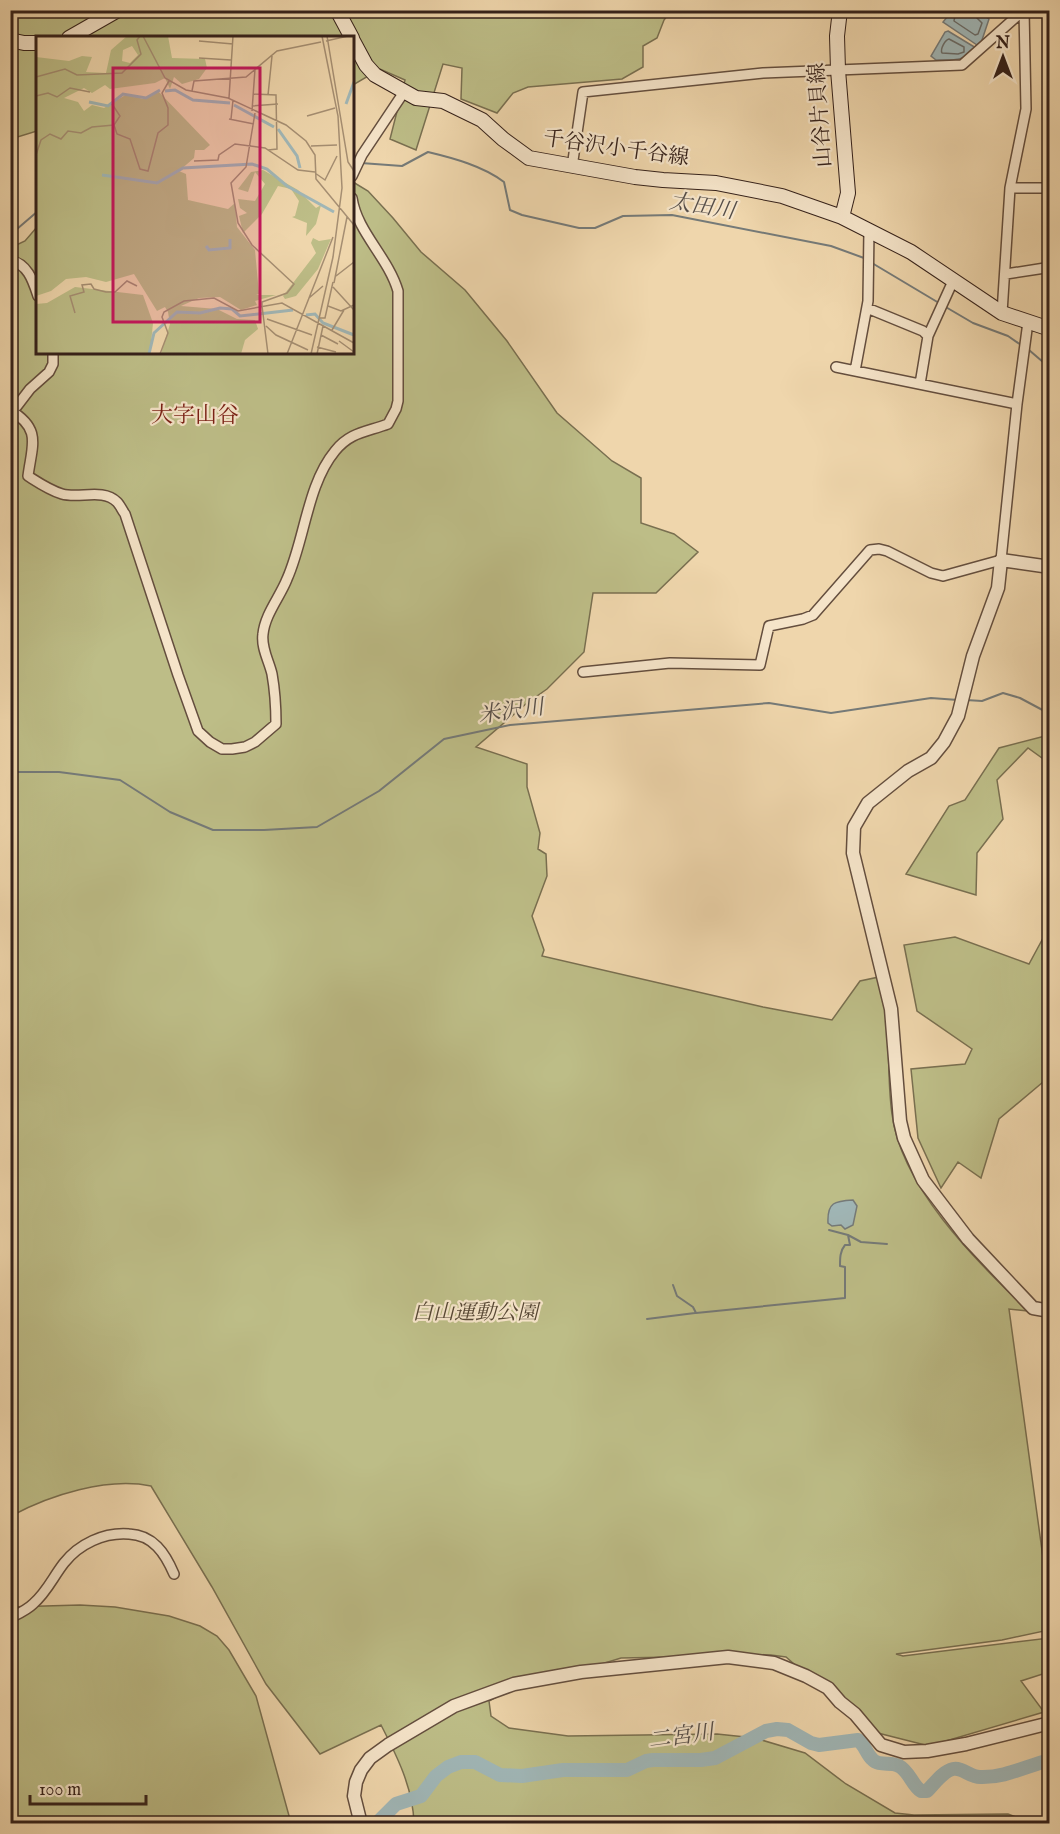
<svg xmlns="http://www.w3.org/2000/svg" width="1060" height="1834" font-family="'IM FELL English','Noto Serif JP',serif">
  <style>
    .green { fill: #bdbd87; stroke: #796f50; stroke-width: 1.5 }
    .water { fill: #a0b6b6; stroke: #757a78; stroke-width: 1.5 }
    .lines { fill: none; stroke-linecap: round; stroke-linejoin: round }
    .shore { stroke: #6a6c68; stroke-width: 1.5 }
    .stream { stroke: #757a78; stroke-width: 2 }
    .river { stroke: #a0b6b6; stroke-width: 14 }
    .minor-casing { stroke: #644e3e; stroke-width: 12 }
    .tertiary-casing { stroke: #644e3e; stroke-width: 15 }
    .secondary-casing { stroke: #35211a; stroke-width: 16 }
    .minor { stroke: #f5e4c9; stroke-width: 9 }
    .tertiary { stroke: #f5e4c9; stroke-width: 12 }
    .secondary { stroke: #f5e4c9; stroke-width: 14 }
    .labels { text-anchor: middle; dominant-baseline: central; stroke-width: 4.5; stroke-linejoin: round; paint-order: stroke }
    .street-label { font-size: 21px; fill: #35211a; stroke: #f5e4c9 }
    .park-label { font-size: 21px; font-style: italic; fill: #574835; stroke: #f5e4c9 }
    .water-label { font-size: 22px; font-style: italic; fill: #554e49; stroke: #f5e4c9 }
    .neighbourhood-label { font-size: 22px; fill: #7a1f14; stroke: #f5e4c9 }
    .inset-river { fill: none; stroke: #a0b6b6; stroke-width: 3 }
    .inset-road { fill: none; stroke: #a58e72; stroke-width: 1.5 }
    .view { fill: #c2185b; fill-opacity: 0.15; stroke: #c2185b; stroke-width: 3 }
    .inset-edge { fill: none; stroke: #35211a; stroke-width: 3 }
  </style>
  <rect width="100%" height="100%" fill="#efd6ac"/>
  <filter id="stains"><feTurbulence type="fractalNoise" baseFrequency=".00333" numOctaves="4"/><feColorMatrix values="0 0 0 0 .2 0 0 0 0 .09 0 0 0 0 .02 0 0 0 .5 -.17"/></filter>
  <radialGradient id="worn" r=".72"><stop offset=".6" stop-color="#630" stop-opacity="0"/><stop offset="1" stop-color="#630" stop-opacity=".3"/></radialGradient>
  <path class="green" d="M11 11H671L664 20 657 38 643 46V67L622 79 528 87 513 93 497 113 461 99 462 68 443 64 416 150 390 139 405 80 380 69 353 85 352 38H38L37 131 11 139Z
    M353 182 368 191 393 218 421 252 465 290 507 341 557 413 612 461 641 478V523L674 534 698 552 656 593H593L584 652 547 689 527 703 476 747 527 764V787L540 833 538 849 546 854 547 876 532 916 544 950 542 956 763 1007 832 1020 860 981 879 977C881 987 884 998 886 1008 890 1043 887 1079 892 1114 901 1188 977 1261 1028 1311L1009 1309 1050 1609 1049 1630 1002 1640 896 1654 903 1656 1049 1638V1672L1021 1681 1044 1712 929 1746 870 1731 786 1657 771 1655 621 1658 500 1695 489 1701 491 1716 509 1728 568 1736 717 1734 755 1738 805 1753 846 1784 895 1813 914 1815 1008 1814 1032 1823H414C413 1788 397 1756 381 1725L320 1754 266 1684 212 1587 151 1486C107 1477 50 1495 11 1516L10 248 25 241 37 227 38 352H352Z
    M1049 735V763L1028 748 997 780 1003 819 977 853 976 895 906 874 949 806 965 800 999 748Z
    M1049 927V1077L999 1119 981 1178 958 1162 941 1188 918 1138 911 1069 965 1064 972 1049 917 1011 904 945 955 937 1029 964Z
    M80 1605 115 1607 169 1616 200 1626 217 1636 229 1650 256 1696 291 1823H11L10 1607Z"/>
  <path class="water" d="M952 11H977L989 19 981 43 977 45 943 22Z
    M948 31 976 48C963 62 954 60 936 60L931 56 945 32Z
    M853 1200 857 1206 853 1225 845 1229 841 1225 832 1226 828 1223C827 1202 835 1201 853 1200Z"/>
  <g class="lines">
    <path class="shore" d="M956 10 954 21 975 35 978 34 982 23 975 16V10
      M949 39 964 47V52L958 54 942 53C940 49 945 40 949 39Z"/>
    <path class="stream" d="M361 163 402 166 428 152C453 158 483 166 504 182L510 210 522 215 579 228H595L623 216 672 215 831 246 864 258
      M10 235 38 211
      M872 263 939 303
      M944 306 973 323 1008 336 1021 345
      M1029 350 1050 368
      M966 700 982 701 1003 693 1020 698 1050 714
      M10 772H59L120 780 170 812 213 830H264L317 827 379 791 444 739 510 725 769 703 831 713 931 698 958 700
      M829 1230 848 1235 861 1242 887 1244
      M673 1285 677 1296 693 1307 696 1313 845 1298V1267L840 1266C840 1258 840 1251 845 1245H850L848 1235
      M647 1319 695 1313"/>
    <path class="river" d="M376 1824 396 1804 421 1796 436 1776 448 1767 461 1762H475L500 1775 522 1776 563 1770H627L646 1761 653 1760H701L715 1758 766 1731 777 1729 788 1730 811 1743 819 1745 858 1740C865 1745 866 1753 872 1759 879 1767 891 1761 899 1766 909 1771 912 1785 921 1791H927C934 1784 943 1771 953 1769 962 1767 970 1777 980 1777 1005 1778 1026 1766 1050 1760"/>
    <g class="minor-casing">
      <path id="minor" d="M572 167 583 92 763 73 962 65 1024 10
        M352 176 362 155 404 92
        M1010 188H1050
        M10 260C28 264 33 281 38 296
        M1006 274 1045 268H1050
        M867 308 923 331 928 336 920 384
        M1002 313 1010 188 1026 109 1024 10
        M928 336 953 281
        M836 367 1017 404
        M855 371 868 301 869 230
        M10 410C42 429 32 445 28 476 39 483 49 490 62 494 79 499 103 488 117 502 120 505 122 510 125 514L178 675 198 731 210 742 222 749H232L245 747 255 742 276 724C276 707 275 691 272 674 269 661 261 648 263 634 265 614 280 597 287 579 305 539 307 485 335 451 350 432 367 432 388 424L396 409 398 401V291C388 257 357 232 352 198
        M11 410 17 406 30 389 49 372 53 364V352
        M583 672 670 663 760 665 769 626 803 619 813 615 870 550 879 549 887 551 931 573 943 576 1001 560 1017 404 1028 322
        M10 1616H14C20 1613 28 1609 33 1604 47 1592 53 1577 64 1563 79 1544 104 1532 129 1534 153 1535 165 1553 174 1574"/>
    </g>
    <g class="tertiary-casing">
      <path id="tertiary" d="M1050 567 1001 560 998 588 973 656 958 716 944 742 931 758 908 771 868 803 854 827 853 853 891 1009 900 1121 904 1138 923 1180 968 1239 1033 1308 1050 1311
        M361 1824 354 1796 356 1782 361 1770 370 1758 388 1745 454 1706 514 1684 581 1672 728 1657 774 1663 806 1676 828 1688 840 1702 855 1714 881 1745 904 1752 927 1751 966 1744 1050 1723"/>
    </g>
    <g class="secondary-casing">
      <path id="secondary" d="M337 10 352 38
        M840 10 837 36 838 70 848 193 842 217
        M69 38 118 10
        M352 39 366 65 375 75 416 98 443 101 482 120 503 139 529 158 635 177 663 180 716 183 782 196 842 217 911 252 1002 313 1050 329
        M10 40 24 43H38"/>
    </g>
    <use href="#minor" class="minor"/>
    <use href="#tertiary" class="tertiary"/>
    <use href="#secondary" class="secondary"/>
  </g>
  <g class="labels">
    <g class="street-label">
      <text transform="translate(821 115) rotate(-94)">山谷片貝線</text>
      <text transform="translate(616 149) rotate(8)">千谷沢小千谷線</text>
    </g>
    <g class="park-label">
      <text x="475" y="1313">白山運動公園</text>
    </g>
    <g class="water-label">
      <text transform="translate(702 207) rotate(9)">太田川</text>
      <text transform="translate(511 712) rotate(-8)">米沢川</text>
      <text transform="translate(681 1737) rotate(-8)">二宮川</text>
    </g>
    <g class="neighbourhood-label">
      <text x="195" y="416">大字山谷</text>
    </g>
  </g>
  <g transform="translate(36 36)">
    <rect width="318" height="318" fill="#efd6ac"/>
    <path d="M91 0H132L136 22 169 23 171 32 163 43 146 48 138 41 134 53 129 42 119 47 74 53 69 49 56 57 48 52 28 62 42 66 48 75 56 69 68 72 91 58 107 63 122 55 174 109 168 114H159L158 122 143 135 150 138 152 164 192 173 199 167 201 191 219 214 223 258 220 259H240L219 265 221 269 205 274 184 261 163 262 145 270 181 273 201 283 219 284 222 293 209 304 205 318H125L134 288 132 276 129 271 121 275 98 238 70 246 50 241 30 243 15 255 0 260V21L33 25 46 20 56 21 50 36 70 37 75 14ZM96 10 102 19 94 27 86 25 87 14ZM227 134 262 154 280 172 285 169 280 188 270 200 271 187 256 181 259 180 263 165 255 153 242 150 226 178 207 197 203 180 211 177 204 172 202 163 219 165 229 148 219 136 212 156 202 153 215 136ZM277 202 283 205 295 203 282 233 260 260 249 263 247 260 280 217 275 207ZM39 251 107 259 117 287 114 318H0V268L11 267Z" fill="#bdbd87" fill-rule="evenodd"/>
    <path class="inset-river" d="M129 55 139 54 157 64 194 67M53 66 72 70 87 58 110 62 124 54M310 68 318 46M198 69 238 91M242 93 261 120 264 132M66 139 121 147 147 132 216 128 231 133 251 150 298 176M170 210 173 214 194 212V203M270 279 279 278 287 287 318 299M113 318 118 297 141 276 164 277 184 272 196 273 204 280 257 274"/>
    <path class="inset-road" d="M107 0 129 42 150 54 192 62 250 89 270 105 279 119 280 143 318 189M291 0 312 126 318 135M163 5 197 8M290 5 312 0M163 22 195 24M0 41 29 33 41 39 86 37 105 18 101 4 104 0M156 55 158 45 210 41 241 15 285 6M217 58 240 59 241 113 232 114M232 59 236 20M0 60 12 57 21 61 34 52 54 56M193 62 197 0M216 70 242 68M216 75 219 33M219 77 210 131 195 147 202 187 216 209 258 248 251 257 226 266V270M271 80 299 72M193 83 218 88M195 83 197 64M78 89 81 98 94 103 104 133 112 135 122 97 132 89V72L126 57 133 45M275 110 301 109M0 119 5 104 14 98 25 103 32 95 45 97 56 91 78 89 84 80 76 68M158 125 182 124 183 119 199 108 229 112 262 134 279 136M279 137 289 144 301 120M300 240 318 226M298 247 311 181M297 251 318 274M273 262 287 250M226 270 232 318M292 270 305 275 318 269M39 277 34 260 48 256 46 249 55 248 58 253 70 256H79L91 245 101 250M284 282H289L297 246M231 283 276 299M230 290 240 299 272 314M296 294 308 274M285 299 302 308M303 305 318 316M281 311 300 316M124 318 132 297 126 281 128 276 148 265 178 262 202 275 246 267 318 307M251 318 297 201M275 318 297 221 306 152 302 80 286 0M281 318 287 290"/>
    <path class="view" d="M77 32H224V286H77Z"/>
    <rect width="318" height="318" class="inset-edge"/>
  </g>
  <rect width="1060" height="1834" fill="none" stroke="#efd6ac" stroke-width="36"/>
  <rect x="12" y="12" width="1036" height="1810" fill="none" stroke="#35211a" stroke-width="3"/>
  <rect x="18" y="18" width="1024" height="1798" fill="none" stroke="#35211a" stroke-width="1.5"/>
  <g transform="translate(1003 57)" stroke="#f5e4c9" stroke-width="4.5" paint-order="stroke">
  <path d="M0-4.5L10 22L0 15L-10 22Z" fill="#35211a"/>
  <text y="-9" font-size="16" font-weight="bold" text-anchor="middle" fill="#35211a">N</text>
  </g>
  <path d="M30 1795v9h116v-9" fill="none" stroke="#35211a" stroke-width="3"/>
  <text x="39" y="1795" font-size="18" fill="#35211a" stroke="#f5e4c9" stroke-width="4.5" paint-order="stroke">100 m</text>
  <rect width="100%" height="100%" filter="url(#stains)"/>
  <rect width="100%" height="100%" fill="url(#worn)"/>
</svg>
